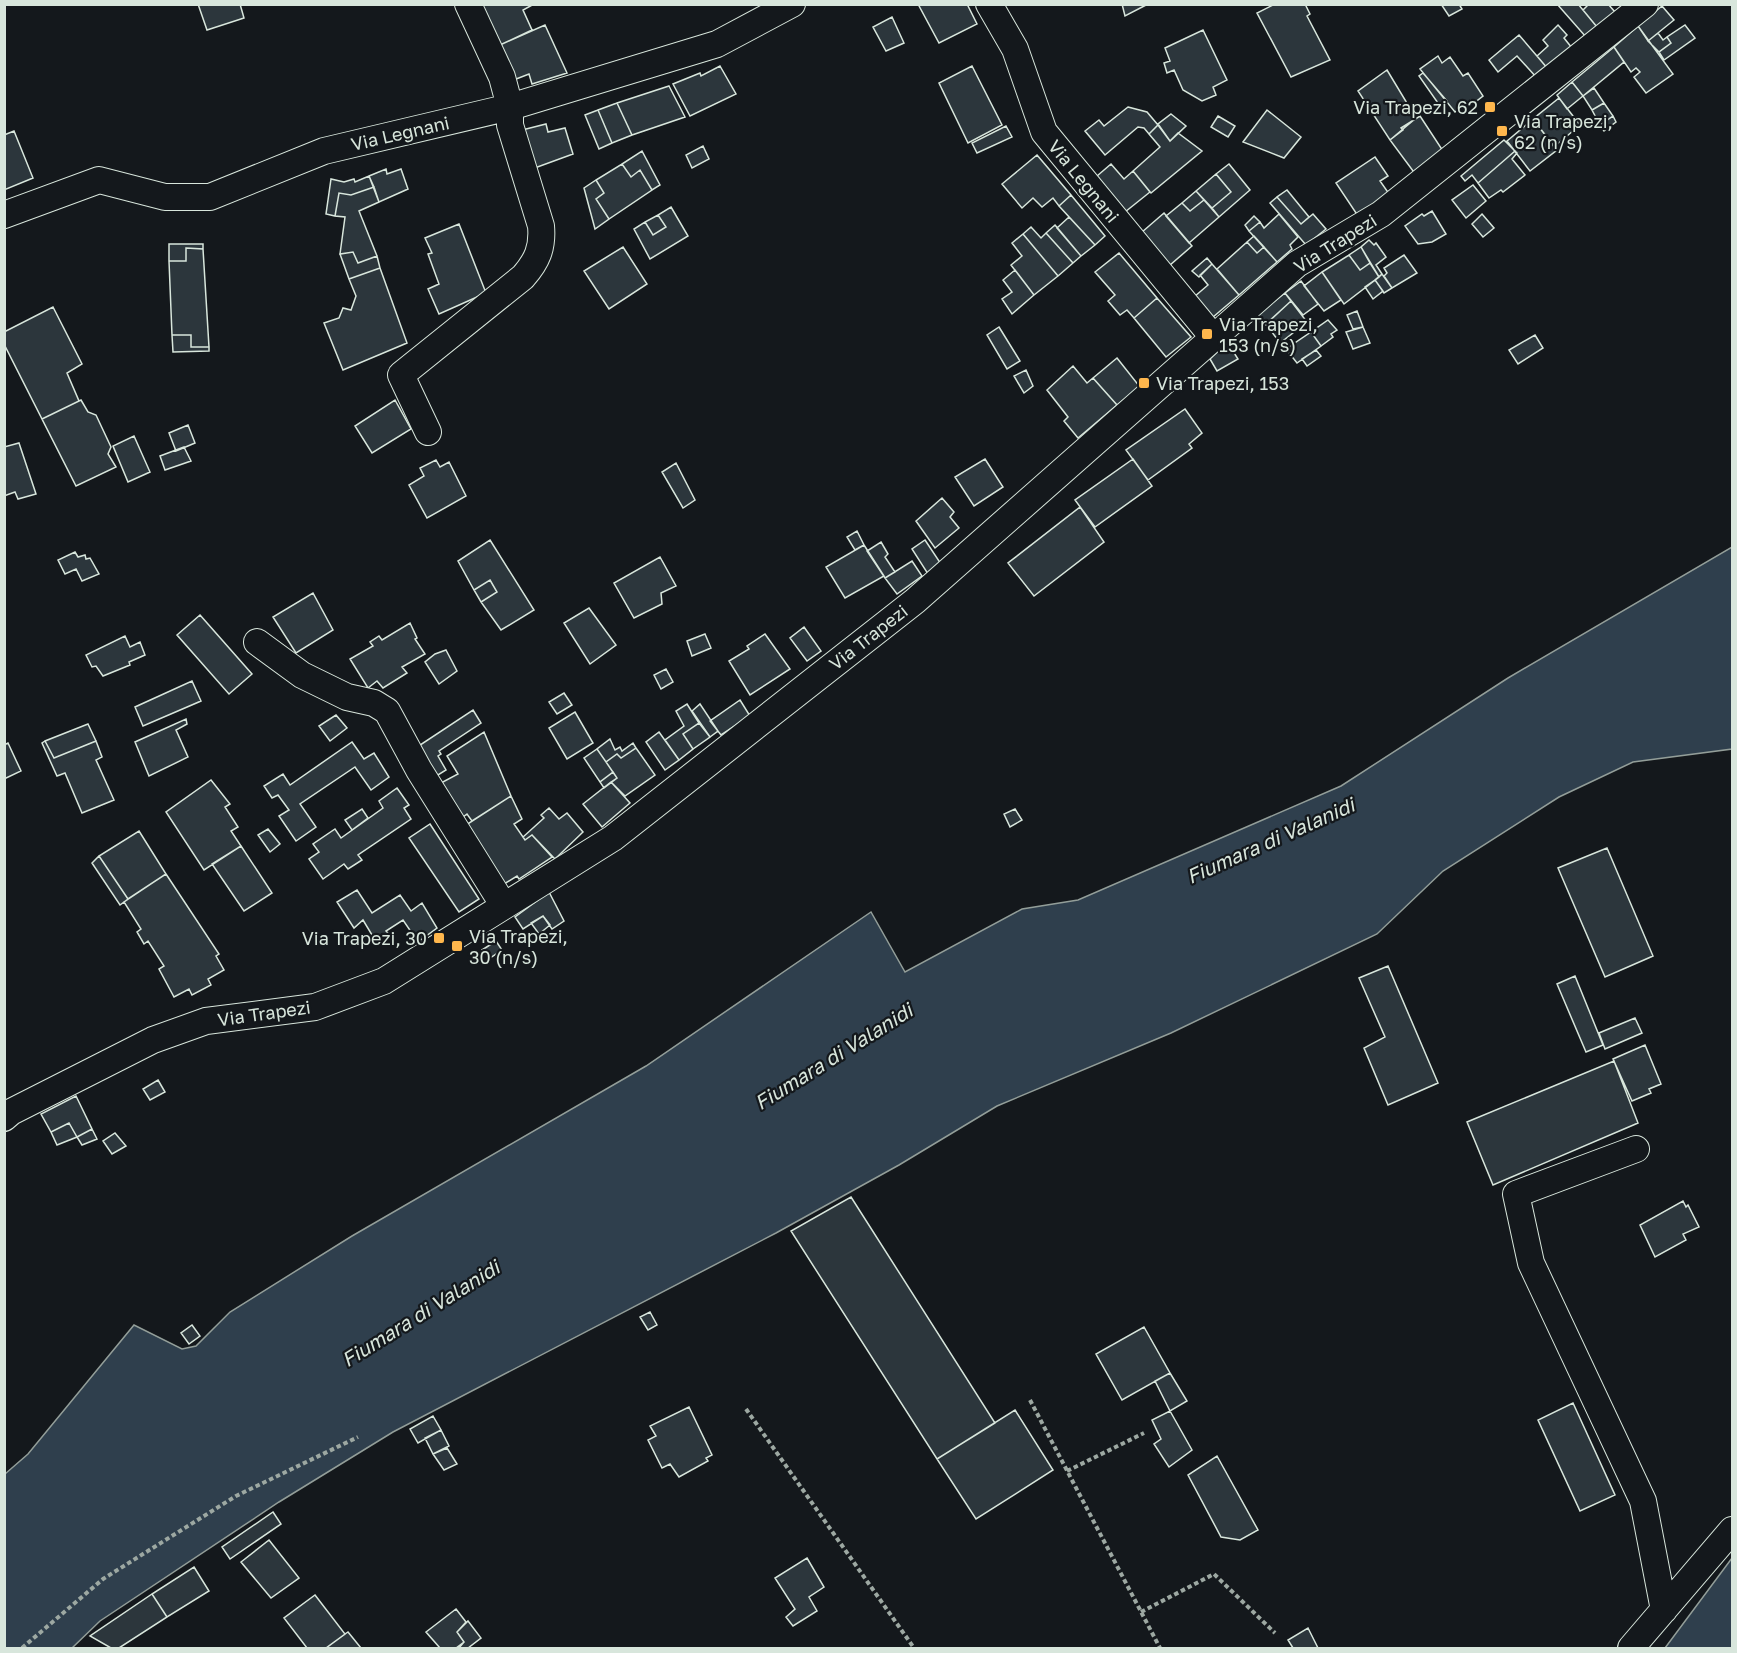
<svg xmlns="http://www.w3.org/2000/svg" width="1737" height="1653" font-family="'Golos Text',sans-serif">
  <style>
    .water { fill: #2f3f4d; stroke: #939e99; stroke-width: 1.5 }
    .building { fill: #2c363c; stroke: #d8e6dc; stroke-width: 1.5 }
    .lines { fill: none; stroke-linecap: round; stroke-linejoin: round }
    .minor-casing { stroke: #d8e6dc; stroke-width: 28 }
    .path { stroke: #9da8a2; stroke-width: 4; stroke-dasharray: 4.5 3; stroke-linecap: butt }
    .minor { stroke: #14181c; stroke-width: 26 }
    .poi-dot { fill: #ffb74d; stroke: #14181c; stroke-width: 2 }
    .labels { text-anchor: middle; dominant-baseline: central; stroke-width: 4.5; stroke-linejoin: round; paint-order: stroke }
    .poi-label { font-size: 18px; fill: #d8e6dc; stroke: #14181c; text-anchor: start }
    .street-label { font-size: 18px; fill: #d8e6dc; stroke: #14181c }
    .water-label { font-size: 20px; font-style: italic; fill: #d8e6dc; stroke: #14181c }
  </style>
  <rect width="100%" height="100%" fill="#14181c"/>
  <path class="water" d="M1732 547V749L1633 762 1559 797 1443 871 1377 934 1171 1033 997 1106 899 1165 776 1233 393 1432 279 1502 100 1621 72 1648H5V1474L28 1454 134 1325 182 1349 196 1346 230 1312 352 1236 646 1066 871 912 905 972 1022 909 1078 900 1341 786 1508 678Z
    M1732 1558V1648H1665Z"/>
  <path class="building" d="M198 4H240L244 18 207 30Z
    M481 4H534L523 10 532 30 500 45Z
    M918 4H967L977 24 939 43Z
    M1122 4H1148L1125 16Z
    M1275 4H1305L1310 14 1307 16 1330 60 1291 77 1257 13Z
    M1441 4H1459L1462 9 1449 16Z
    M1557 4H1578L1597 27 1586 37Z
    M1589 4H1608L1615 12 1597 27 1583 10Z
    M1662 6 1674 20 1648 41 1638 26Z
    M892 17 904 43 886 51 873 27Z
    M545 25 567 73 532 84 529 74 511 81 493 48Z
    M1558 25 1567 35 1564 38 1572 48 1548 69 1537 56 1548 46 1543 40Z
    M1685 25 1695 38 1664 60 1659 52 1671 43 1667 37Z
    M1638 26 1673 74 1646 93 1634 77 1640 72 1636 68 1631 72 1614 47Z
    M1203 30 1227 80 1213 87 1216 95 1202 101 1183 90 1174 70 1167 73 1164 63 1170 61 1165 48Z
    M1658 33 1663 40 1667 37 1671 43 1659 52 1648 41Z
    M1519 35 1548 69 1537 78 1517 56 1498 72 1489 60Z
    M1614 47 1624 62 1583 96 1572 82Z
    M1438 56 1442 63 1450 57 1463 76 1468 73 1483 96 1474 103 1471 100 1455 112 1420 69Z
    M720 66 736 94 690 116 673 84 700 73 701 76Z
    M972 66 1002 125 968 143 939 83Z
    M1387 70 1416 118 1390 140 1358 91Z
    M1423 73 1447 101 1440 106 1419 76Z
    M1572 82 1583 96 1567 109 1557 95Z
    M669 86 685 117 632 135 617 103Z
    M1594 88 1604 103 1592 110 1583 96Z
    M1559 98 1580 125 1554 147 1533 119Z
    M617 103 632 135 612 143 598 110Z
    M1604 103 1613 116 1600 125 1592 110Z
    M1128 107 1147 112 1158 125 1149 134 1144 128 1138 127 1105 155 1085 131 1099 120 1104 126Z
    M598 110 612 143 599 149 585 115Z
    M1267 110 1301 137 1284 158 1243 142Z
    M1171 114 1186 126 1170 141 1158 124Z
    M1218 116 1235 126 1228 137 1211 127Z
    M1420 116 1445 154 1416 175 1390 140 1403 130 1401 128Z
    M1613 116 1616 122 1604 131 1600 125Z
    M1533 119 1557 150 1530 171 1507 141Z
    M546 124 548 132 565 128 573 154 532 169 522 130Z
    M1158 125 1170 141 1178 133 1202 151 1151 193 1133 171 1160 147 1149 134Z
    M1006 126 1012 137 977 153 972 143Z
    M14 131 33 178 4 190V135Z
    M1504 140 1515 151 1478 183 1472 175 1465 181 1461 176Z
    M703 146 709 159 692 168 686 155Z
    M642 151 660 185 652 190 640 170 631 177 622 164Z
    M1515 151 1517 153 1512 159 1525 175 1503 192 1501 190 1489 198 1478 183Z
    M1037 155 1071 195 1059 206 1053 198 1042 207 1033 198 1022 208 1002 184Z
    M1375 157 1388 176 1380 181 1392 198 1360 219 1336 183Z
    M622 164 631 177 640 170 652 190 609 219 596 199 604 193 596 180Z
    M1111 164 1124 179 1133 171 1150 192 1120 216 1090 182Z
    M1229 164 1250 190 1219 217 1212 208 1231 192 1216 174Z
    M386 169 387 174 401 169 408 189 379 202 369 176Z
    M1216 174 1231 192 1212 208 1196 191Z
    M369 176 374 187 351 195 339 193 335 216 326 214 331 179 344 182 354 179 355 182Z
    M596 180 604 193 596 199 609 219 595 229 584 188Z
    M1473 185 1486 201 1466 218 1452 200Z
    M374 187 379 202 359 211 377 256 358 263 353 252 340 254 345 217 335 216 339 193 351 195Z
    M1287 190 1309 217 1301 224 1277 197Z
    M1196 191 1204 200 1190 211 1182 203Z
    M1071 195 1105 236 1095 245 1059 206Z
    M1277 197 1301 224 1313 214 1326 229 1306 245 1270 203Z
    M1204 200 1219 217 1189 243 1166 216 1182 203 1190 211Z
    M671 207 688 236 650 259 634 229 645 222 653 235 666 227 658 215Z
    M1432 211 1446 234 1432 242 1418 244 1405 226 1422 214 1424 216Z
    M1164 213 1192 246 1162 272 1134 239Z
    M1279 214 1298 237 1290 245 1292 249 1277 262 1249 231 1260 222 1264 228Z
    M1482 214 1494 228 1483 237 1472 224Z
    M658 215 666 227 653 235 645 222Z
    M1254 216 1260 222 1249 231 1245 225Z
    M1069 217 1095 245 1081 256 1057 228Z
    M459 224 486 293 439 314 428 289 439 284 428 254 432 253 425 238Z
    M1055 225 1081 256 1073 263 1046 233Z
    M1031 227 1041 238 1046 233 1073 263 1058 276 1023 234Z
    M1023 234 1058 276 1034 295 1011 265 1022 256 1012 243Z
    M1254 236 1264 247 1257 253 1247 242Z
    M1369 240 1374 245 1376 243 1386 257 1376 265 1382 274 1379 277 1361 247Z
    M1247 242 1257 253 1264 247 1277 262 1239 295 1217 269Z
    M169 244H203V249L186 248V261H169Z
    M623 247 647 284 609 309 584 271Z
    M1361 247 1370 263 1360 270 1349 255Z
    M186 248 203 249 209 347H191V335H172L169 261H186Z
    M353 252 358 263 377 256 380 268 349 279 340 254Z
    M1119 253 1157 298 1134 318 1127 310 1120 315 1108 301 1115 295 1095 272Z
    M1349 255 1360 270 1370 263 1379 277 1344 304 1322 272Z
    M1404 255 1417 273 1392 288 1384 276 1387 273 1384 268Z
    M1207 258 1212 264 1199 277 1192 271Z
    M1212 264 1239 295 1206 323 1187 303 1208 285 1200 275Z
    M380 268 407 343 343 370 324 323 339 318 343 308 351 310 356 296 349 279Z
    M1015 270 1034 295 1012 314 1002 299 1012 292 1003 280Z
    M1322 272 1341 300 1324 311 1304 286Z
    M1382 274 1392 288 1384 293 1375 280Z
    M1375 280 1383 291 1373 299 1365 287Z
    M1301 281 1318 304 1303 315 1285 293Z
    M1285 293 1291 301 1264 326 1255 316Z
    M1157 298 1191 337 1166 357 1134 318Z
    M1291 301 1307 322 1280 343 1266 324Z
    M53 307 82 364 67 373 79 401 42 419 4 344V332Z
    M1357 311 1363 327 1353 329 1347 315Z
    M1328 320 1337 330 1331 334 1333 337 1321 346 1311 332Z
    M999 327 1020 361 1007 369 987 335Z
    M1363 327 1370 343 1353 349 1346 332Z
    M1311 332 1321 346 1297 363 1286 349Z
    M172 335H191V347H209V351L173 352Z
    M1535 335 1543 348 1518 364 1509 350Z
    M1227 342 1238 359 1217 371 1210 359Z
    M1316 350 1321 356 1307 366 1302 359Z
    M1117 358 1140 387 1117 405 1093 378Z
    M1073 366 1087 383 1093 378 1117 405 1078 438 1064 421 1068 417 1047 390Z
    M1026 370 1033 386 1024 393 1014 376Z
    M81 400 88 412 96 415 111 447 108 454 116 467 76 486 42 419Z
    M395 400 411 429 372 453 355 426Z
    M1185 409 1202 433 1189 444 1192 448 1148 480 1126 450Z
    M188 425 195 443 176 451 169 433Z
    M134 436 150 472 128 482 113 446Z
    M19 443 36 494 18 499 15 492 4 496V447Z
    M184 447 191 461 165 470 160 456Z
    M985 459 1003 487 974 506 955 477Z
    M1133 459 1152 486 1095 527 1075 500Z
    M436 460 440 467 449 462 466 496 427 518 409 485 424 476 420 468Z
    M676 463 695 500 683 508 662 472Z
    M942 498 954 512 950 517 959 528 935 548 916 521Z
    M1080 507 1104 542 1034 596 1008 563Z
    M857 531 864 545 855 550 847 537Z
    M490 540 534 610 501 630 481 602 497 592 490 580 474 590 458 561Z
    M925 540 941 564 928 574 912 549Z
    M881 542 888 554 885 557 895 572 885 578 867 551Z
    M864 545 884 576 845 598 826 567Z
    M75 552 78 557 85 555 86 559 90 558 99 574 82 581 76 569 65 574 58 560Z
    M660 557 676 586 661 593 662 604 634 618 614 583Z
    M912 561 922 576 897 594 885 578Z
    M490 580 497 592 481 602 474 590Z
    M313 593 333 630 296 653 273 617Z
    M589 608 616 645 590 664 564 623Z
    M200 615 252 674 229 694 177 635Z
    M410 623 417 638 415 639 425 654 402 667 407 673 383 688 377 681 368 688 350 659 373 646 370 642 379 636 382 640Z
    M804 627 821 651 807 661 790 638Z
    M705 634 711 648 692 656 687 641Z
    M765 634 790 669 750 695 729 661 749 649 747 646Z
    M125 636 130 647 140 642 145 655 129 662 130 665 103 676 96 666 92 667 86 655Z
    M446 650 457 671 439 684 425 662 435 654Z
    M666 669 673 682 661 689 654 675Z
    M192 681 201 701 143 726 135 707Z
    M564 693 572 705 557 714 549 702Z
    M740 700 750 716 721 735 710 721Z
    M687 704 699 723 683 734 693 749 679 760 665 740 684 726 676 711Z
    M700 704 718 731 710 737 692 711Z
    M473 710 481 723 439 751 441 754 438 756 446 770 430 780 411 751Z
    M575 712 593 743 567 759 549 728Z
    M336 715 347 728 330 741 319 726Z
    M186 719 187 724 176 730 188 757 149 776 135 742Z
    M699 723 710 737 693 749 683 734Z
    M88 724 96 741 54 758 45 741Z
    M484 732 511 796 472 821 467 814 463 817 439 784 458 774 447 756Z
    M659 732 679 760 665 770 646 742Z
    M610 739 615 750 620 747 622 751 633 743 636 748 621 758 617 754 606 762 597 749Z
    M45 741 54 758 96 741 102 757 96 760 114 800 82 813 65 773 57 776 42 743Z
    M352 742 364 759 374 753 389 777 371 790 355 767 300 804 316 827 296 841 279 816 289 810 278 795 272 798 264 786 283 774 290 785Z
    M8 743 21 771 4 779V745Z
    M636 748 655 775 625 796 611 782 617 778 606 762 617 754 621 758Z
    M597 749 613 772 600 782 584 758Z
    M613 772 617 778 604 788 600 782Z
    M211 780 230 804 225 807 238 827 231 831 241 846 204 870 166 812Z
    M611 782 630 803 602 827 583 804Z
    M397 788 409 805 404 808 411 819 358 855 362 860 348 869 344 864 323 879 309 859 319 852 313 844 335 829 341 838 383 808 379 801Z
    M511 796 522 819 514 824 525 840 532 835 552 857 519 879 517 876 504 884 466 825Z
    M549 808 559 819 567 813 583 832 555 859 532 835 525 840 523 837 544 818 541 815Z
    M362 809 368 818 352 830 345 820Z
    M1015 809 1022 820 1010 827 1004 814Z
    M430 824 479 899 459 912 409 838Z
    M268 829 280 844 270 852 258 835Z
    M139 831 166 874 128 899 99 856Z
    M241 846 272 893 244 911 212 864Z
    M1607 848 1653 956 1605 977 1558 868Z
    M99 856 128 899 120 905 92 863Z
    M166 874 219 954 216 956 224 970 208 979 211 985 192 995 189 989 174 997 159 969 164 966 148 941 144 944 137 932 141 929 124 902Z
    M357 890 372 913 400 895 411 911 422 903 437 928 418 942 403 920 386 931 391 937 378 945 363 920 354 928 337 902Z
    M549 892 564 921 552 929 543 916 523 929 515 917Z
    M543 916 550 925 539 934 531 923Z
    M496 941 502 950 490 958 482 950Z
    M1388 966 1438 1083 1388 1105 1364 1048 1385 1037 1359 978Z
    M1575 976 1603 1045 1586 1052 1557 984Z
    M1635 1018 1642 1033 1605 1049 1599 1033Z
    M1645 1045 1661 1084 1649 1089 1651 1093 1632 1101 1613 1059Z
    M1614 1061 1638 1123 1493 1185 1467 1122Z
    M158 1080 165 1092 150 1100 143 1089Z
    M76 1096 92 1129 77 1137 69 1123 51 1132 41 1114Z
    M69 1123 77 1137 57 1145 51 1132Z
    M92 1129 97 1139 82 1145 77 1137Z
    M115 1133 126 1146 112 1154 103 1141Z
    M851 1197 995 1423 937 1459 791 1231Z
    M1683 1201 1686 1207 1688 1205 1699 1227 1683 1234 1686 1240 1655 1257 1640 1225Z
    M650 1312 657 1325 648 1330 640 1317Z
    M192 1325 200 1336 189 1344 181 1333Z
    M1144 1327 1170 1373 1122 1400 1096 1354Z
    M1170 1373 1187 1401 1170 1411 1155 1381Z
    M1573 1403 1615 1495 1580 1511 1538 1420Z
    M689 1407 712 1455 706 1458 708 1461 679 1477 670 1464 662 1468 648 1440 656 1436 650 1426Z
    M1015 1410 1053 1470 976 1519 937 1459Z
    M1170 1411 1192 1450 1169 1467 1154 1444 1161 1439 1152 1420Z
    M433 1416 441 1430 418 1443 410 1429Z
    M441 1430 449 1446 433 1454 425 1438Z
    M447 1448 457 1464 444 1470 433 1454Z
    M1217 1456 1258 1530 1240 1540 1221 1537 1188 1475Z
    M273 1512 281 1524 230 1559 222 1547Z
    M269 1540 299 1578 271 1598 241 1562Z
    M807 1558 824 1587 809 1597 817 1611 793 1626 786 1617 795 1609 775 1578Z
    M194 1567 209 1591 167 1617 152 1594Z
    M152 1594 167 1617 119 1648H111L90 1636Z
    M315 1595 345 1634 326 1648H307L284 1618Z
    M456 1609 466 1622 457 1632 464 1642 456 1648H440L426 1632Z
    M468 1621 481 1638 468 1648H459L464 1642 457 1632Z
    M1308 1628 1318 1648H1293L1288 1640Z
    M348 1632 361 1648H326L345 1634Z"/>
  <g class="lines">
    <g class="minor-casing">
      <path id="minor" d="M989 4 1015 49 1044 132 1213 337
        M4 215 99 180 165 197H210L324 151 510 107 717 44 792 4
        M428 432 401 375 523 277C537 261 543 248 541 226L510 125V107L502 77 468 4
        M257 642 302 675 347 697 374 703 387 711 419 770 504 906
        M4 1118 11 1112 153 1040 206 1021 315 1007 384 981 613 838 915 601 1297 264 1381 214 1645 4
        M1636 1149 1516 1194 1531 1263 1643 1501 1664 1610
        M1631 1648 1732 1530"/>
    </g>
    <path class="path" d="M1030 1400 1160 1648
      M746 1409 914 1648
      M1067 1471 1144 1433
      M1141 1612 1214 1574 1275 1633
      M22 1648 103 1579 236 1496 358 1437"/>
    <use href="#minor" class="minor"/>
  </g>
  <g class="poi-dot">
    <rect x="1484" y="101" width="12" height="12" rx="3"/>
    <rect x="1496" y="125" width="12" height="12" rx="3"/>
    <rect x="1201" y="328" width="12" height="12" rx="3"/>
    <rect x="1138" y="377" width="12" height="12" rx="3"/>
    <rect x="433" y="932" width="12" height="12" rx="3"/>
    <rect x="451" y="940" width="12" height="12" rx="3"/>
  </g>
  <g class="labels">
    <g class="poi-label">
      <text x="1478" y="107" text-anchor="end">Via Trapezi, 62</text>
      <text x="1514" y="121">Via Trapezi,<tspan x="1514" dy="21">62 (n/s)</tspan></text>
      <text x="1219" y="324">Via Trapezi,<tspan x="1219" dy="21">153 (n/s)</tspan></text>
      <text x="1156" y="383">Via Trapezi, 153</text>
      <text x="469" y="936">Via Trapezi,<tspan x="469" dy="21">30 (n/s)</tspan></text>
      <text x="427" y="938" text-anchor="end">Via Trapezi, 30</text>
    </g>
    <g class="street-label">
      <text transform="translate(400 133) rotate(-13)">Via Legnani</text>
      <text transform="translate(1084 181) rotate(51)">Via Legnani</text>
      <text transform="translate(1335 243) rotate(-32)">Via Trapezi</text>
      <text transform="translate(868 637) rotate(-38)">Via Trapezi</text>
      <text transform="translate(264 1013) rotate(-8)">Via Trapezi</text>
    </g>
    <g class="water-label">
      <text transform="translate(1270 840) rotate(-24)">Fiumara di Valanidi</text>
      <text transform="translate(833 1056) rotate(-32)">Fiumara di Valanidi</text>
      <text transform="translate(420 1313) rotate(-32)">Fiumara di Valanidi</text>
    </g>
  </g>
  <rect width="1737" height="1653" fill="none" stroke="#d8e6dc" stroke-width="12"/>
</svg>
